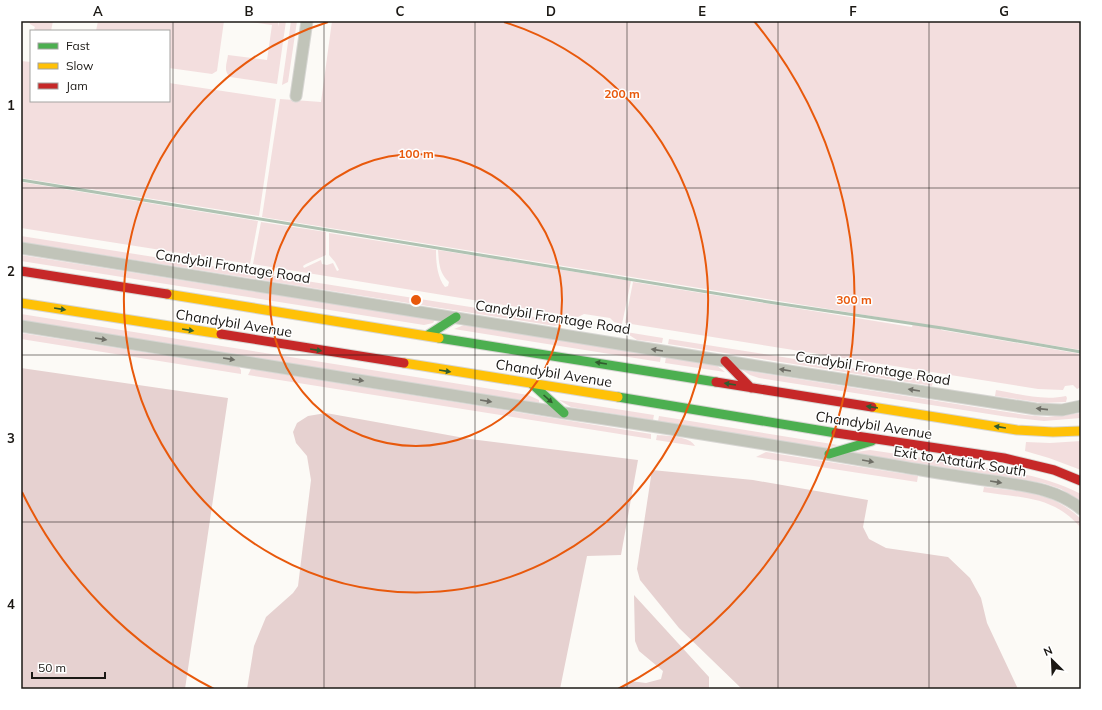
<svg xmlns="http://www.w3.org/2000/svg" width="1102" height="710" font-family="Mulish,sans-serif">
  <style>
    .green { fill: #f3dede }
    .forest { fill: #e6d1d0 }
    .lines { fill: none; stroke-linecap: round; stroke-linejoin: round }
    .stream { stroke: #b0c3b3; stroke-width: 3 }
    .street-casing { stroke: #d7d6d3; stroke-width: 13 }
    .fast-casing { stroke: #d7d6d3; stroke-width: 11 }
    .slow-casing { stroke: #d7d6d3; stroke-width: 11 }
    .jam-casing { stroke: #d7d6d3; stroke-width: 11 }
    .street { stroke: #c1c4b9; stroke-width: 11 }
    .fast { stroke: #4caf50; stroke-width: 9 }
    .slow { stroke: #ffc107; stroke-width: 9 }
    .jam { stroke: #c62828; stroke-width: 9 }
    .oneway { fill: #315c2f }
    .oneway2 { fill: #6e6e66 }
    .grid { fill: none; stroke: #1b1814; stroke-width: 1; stroke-opacity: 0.55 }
    .ring { fill: none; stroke: #e8590c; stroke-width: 2 }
    .labels { text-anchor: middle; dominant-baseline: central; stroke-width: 3; stroke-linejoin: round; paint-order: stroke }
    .street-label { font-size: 14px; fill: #1b1814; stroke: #fff }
    .centre { fill: #e8590c; stroke: #fff; stroke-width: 2 }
    .ring-label { font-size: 12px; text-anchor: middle; font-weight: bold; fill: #e8590c; stroke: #fff; stroke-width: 3; stroke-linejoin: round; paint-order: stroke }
    .neatline { fill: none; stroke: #1b1814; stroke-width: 1.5 }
    .grid-label { font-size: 13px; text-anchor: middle; font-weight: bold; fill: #1b1814 }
  </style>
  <rect width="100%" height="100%" fill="#fcfaf6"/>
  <path class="green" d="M29 21H53L51 31H36L34 29 35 27 30 24Z
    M98 21H224L217 71 212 74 169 68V31H96Z
    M244 21H278V27L279 21H286L277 84 230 77C223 71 227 63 228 55L267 60 272 25Z
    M291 21H297L288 82 282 85Z
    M332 21H1081V350L262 217 280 99 321 102Z
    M21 61 31 62V101H169V83L276 99 259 216 21 178Z
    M21 182 258 221 250 264 21 228Z
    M261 222 326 232V255L306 264 303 266 304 268 321 260 322 264 327 265 333 263 337 271 339 270 335 262 329 255V233L436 250C436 262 437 277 445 287L448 286 449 282C439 273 439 263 438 250L631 281 622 324 614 322 610 318 584 314 578 317 253 264Z
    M21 236 566 322 555 326 21 242Z
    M21 255 435 320 433 323 424 325 21 261Z
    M633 282 912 327 913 323 941 328V330L1081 354V387L1077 389 1073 385 1065 386 1063 390 1038 389 625 323Z
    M21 314 528 395 539 400V403L21 321Z
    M464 325 661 356 660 362 454 329Z
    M626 332 663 338 662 343 637 340 626 333Z
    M21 333 239 367 241 370V374L21 339Z
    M669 339 933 381 932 386 668 344Z
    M666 357 716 365 725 372 665 363Z
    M251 369 651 434V439L248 375Z
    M742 370 1026 415 1047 417 1081 413V418L1044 421 1008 417 759 378 750 375Z
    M996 390C1019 394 1043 401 1066 396L1067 398 1066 402 1043 403 995 396Z
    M559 400 654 415 653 420 571 407Z
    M659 416 838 445 824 449 658 421Z
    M657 435C668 436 690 436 695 446L656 440Z
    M1081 441V470L1049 458 1025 451 1026 442 1050 443Z
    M870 450C904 455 938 460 972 466 1010 471 1047 476 1081 494V502L1061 489 1043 483 850 453Z
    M766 452 918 476 917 482 756 457Z
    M984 487C1021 492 1052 491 1081 519V528C1054 496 1022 498 983 492Z"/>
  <path class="forest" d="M21 368 228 398 185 689H21Z
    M326 413 470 439 638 460 621 555 587 556 560 689H247L254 646 266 617 293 593 298 586 311 480 307 456 296 443 293 432 297 423 308 416Z
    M652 470 753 480 868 500 863 527 869 539 886 548 948 557 970 578 981 598 987 623 1018 689H742L679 628 640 580 637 569Z
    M634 595 709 677V689H621L630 681 646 683 661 679 663 671 639 651 635 641Z"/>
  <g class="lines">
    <path class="stream" d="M21 180 768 302 942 328 1081 352"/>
    <g class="street-casing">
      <path id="street" d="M296 96 307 21
        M21 248 725 361 1036 409 1062 410 1081 406
        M21 326 564 413C684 430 802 450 921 470 945 474 969 478 993 481 1024 486 1056 488 1081 509"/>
    </g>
    <g class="fast-casing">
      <path id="fast" d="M428 335 456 317
        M439 338 716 382
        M532 384 564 413
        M618 397 836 433
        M829 454 872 441"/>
    </g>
    <g class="slow-casing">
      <path id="slow" d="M167 294 439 338
        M21 303 221 334
        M404 363 618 397
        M872 407 1017 430 1053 432 1081 431"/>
    </g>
    <g class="jam-casing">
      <path id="jam" d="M21 271 167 294
        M221 334 404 363
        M725 361 751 388
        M716 382 872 407
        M836 433 1004 458 1054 470 1081 481"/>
    </g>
    <use href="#street" class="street"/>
    <use href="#fast" class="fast"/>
    <use href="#slow" class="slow"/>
    <use href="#jam" class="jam"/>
  </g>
  <defs><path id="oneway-solid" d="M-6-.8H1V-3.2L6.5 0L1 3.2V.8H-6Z"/></defs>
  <g class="oneway">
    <use href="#oneway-solid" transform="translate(60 309) rotate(9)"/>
    <use href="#oneway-solid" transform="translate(188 330) rotate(9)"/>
    <use href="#oneway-solid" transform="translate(316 350) rotate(9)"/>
    <use href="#oneway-solid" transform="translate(601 363) rotate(-171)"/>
    <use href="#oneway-solid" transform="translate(445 371) rotate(9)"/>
    <use href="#oneway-solid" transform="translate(730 384) rotate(-171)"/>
    <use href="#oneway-solid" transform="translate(548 399) rotate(42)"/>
    <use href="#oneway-solid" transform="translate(872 407) rotate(-171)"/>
    <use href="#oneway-solid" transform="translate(1000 427) rotate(-171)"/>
  </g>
  <g class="oneway2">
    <use href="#oneway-solid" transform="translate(101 339) rotate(9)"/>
    <use href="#oneway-solid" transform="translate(657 350) rotate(-171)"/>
    <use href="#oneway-solid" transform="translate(229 359) rotate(9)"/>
    <use href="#oneway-solid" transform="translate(785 370) rotate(-171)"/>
    <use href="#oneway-solid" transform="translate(358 380) rotate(9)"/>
    <use href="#oneway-solid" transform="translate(914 390) rotate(-171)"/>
    <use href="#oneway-solid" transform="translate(486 401) rotate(9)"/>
    <use href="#oneway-solid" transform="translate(1042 409) rotate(-174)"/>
    <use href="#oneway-solid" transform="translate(868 461) rotate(10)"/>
    <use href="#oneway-solid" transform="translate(996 482) rotate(9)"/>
  </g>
  <path class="grid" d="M173 21V689M324 21V689M475 21V689M627 21V689M778 21V689M929 21V689M21 188H1081M21 355H1081M21 522H1081"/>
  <g class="ring">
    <circle cx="416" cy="300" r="146"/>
    <path d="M504 22A292 292 0 1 1 328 22"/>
    <path d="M214 689A438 438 0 0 1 22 492M754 21A438 438 0 0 1 618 689"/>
  </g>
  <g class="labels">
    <g class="street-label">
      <text transform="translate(233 266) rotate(9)">Candybil Frontage Road</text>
      <text transform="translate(553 317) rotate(9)">Candybil Frontage Road</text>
      <text transform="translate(234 323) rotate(9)">Chandybil Avenue</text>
      <text transform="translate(873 368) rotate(9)">Candybil Frontage Road</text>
      <text transform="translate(554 373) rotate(9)">Chandybil Avenue</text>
      <text transform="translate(874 425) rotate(9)">Chandybil Avenue</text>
      <text transform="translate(960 461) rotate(9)">Exit to Atatürk South</text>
    </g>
  </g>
  <circle cx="416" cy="300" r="6" class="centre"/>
  <g class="ring-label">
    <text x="622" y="98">200 m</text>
    <text x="416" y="158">100 m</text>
    <text x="854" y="304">300 m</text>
  </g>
  <rect width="1102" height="710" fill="none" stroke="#ffffff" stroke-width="44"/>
  <rect x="30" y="30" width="140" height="72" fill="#ffffff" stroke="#a4a3a1"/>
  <rect x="38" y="43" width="20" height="6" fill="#4caf50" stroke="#a4a3a1"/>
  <text x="66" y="50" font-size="12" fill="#1b1814">Fast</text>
  <rect x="38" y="63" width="20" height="6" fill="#ffc107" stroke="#a4a3a1"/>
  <text x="66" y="70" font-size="12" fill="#1b1814">Slow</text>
  <rect x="38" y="83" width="20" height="6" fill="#c62828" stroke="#a4a3a1"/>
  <text x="66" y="90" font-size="12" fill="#1b1814">Jam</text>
  <g transform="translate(1052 660) rotate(336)" stroke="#ffffff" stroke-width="3" paint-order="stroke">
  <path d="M0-3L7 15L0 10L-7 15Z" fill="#1b1814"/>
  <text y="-6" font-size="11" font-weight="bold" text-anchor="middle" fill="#1b1814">N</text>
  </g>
  <path d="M32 672v6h73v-6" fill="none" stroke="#1b1814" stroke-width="2"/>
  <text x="38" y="672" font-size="12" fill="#1b1814" stroke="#ffffff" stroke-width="3" paint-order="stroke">50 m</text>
  <rect x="22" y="22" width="1058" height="666" class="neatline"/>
  <g class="grid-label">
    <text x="98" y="16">A</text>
    <text x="249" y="16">B</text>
    <text x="400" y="16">C</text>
    <text x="551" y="16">D</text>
    <text x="702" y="16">E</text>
    <text x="853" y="16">F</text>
    <text x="1004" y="16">G</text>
    <text x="11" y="110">1</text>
    <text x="11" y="276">2</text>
    <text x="11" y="443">3</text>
    <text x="11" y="609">4</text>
  </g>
</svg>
